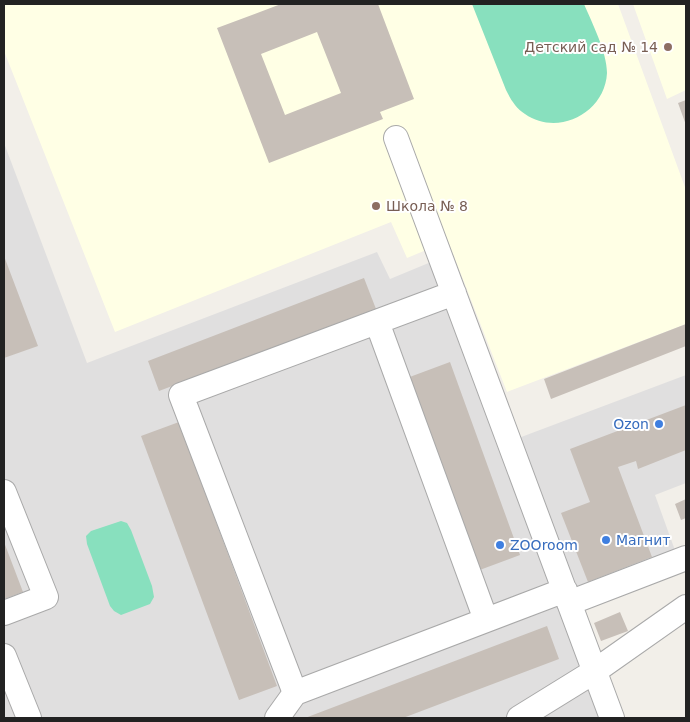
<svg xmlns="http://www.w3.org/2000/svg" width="690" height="722" font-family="'DejaVu Sans',sans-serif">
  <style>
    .residential { fill: #e0dfdf }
    .education { fill: #ffffe5 }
    .pitch { fill: #88e0be }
    .building { fill: #c7bfb8; fill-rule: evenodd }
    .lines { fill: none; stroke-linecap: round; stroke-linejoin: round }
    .minor-casing { stroke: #a9a9a9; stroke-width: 26 }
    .minor { stroke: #fff; stroke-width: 24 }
    .education-dot { fill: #8d6e63; stroke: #fff; stroke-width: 2 }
    .shop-dot { fill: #3f7fe0; stroke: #fff; stroke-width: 2 }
    .labels { text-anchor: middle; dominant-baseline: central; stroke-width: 4; stroke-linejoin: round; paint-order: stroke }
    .education-label { font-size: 14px; fill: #785e54; stroke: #fff; text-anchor: end }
    .shop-label { font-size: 14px; fill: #366cbe; stroke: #fff; text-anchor: start }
  </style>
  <rect width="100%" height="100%" fill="#f2efe9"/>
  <path class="residential" d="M4 143 87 363 377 252 390 279 431 262 500 445 686 375V483L655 495 681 567 563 614 601 718H4Z"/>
  <path class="education" d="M6 4H618L686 190V324L507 392 448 241 407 258 391 222 115 332 4 51V5Z
    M633 4H686V90L667 99Z"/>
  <path class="pitch" d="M472 4H584C592 23 607 52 607 73 605 113 558 137 525 114 516 108 511 100 506 90Z
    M121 521 127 523 131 530 152 586 154 597 150 604 121 615 114 611 110 606 87 544 86 536 91 531Z"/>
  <path class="building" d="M281 4H378L414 99 380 112 383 119 269 163 217 28ZM317 32 341 93 285 115 261 54Z
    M686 100V125L678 103Z
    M4 256 38 346 4 358Z
    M364 278 376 309 159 391 148 361Z
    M686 324V346L551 399 544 379Z
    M450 362 520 555 477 571 407 378Z
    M686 405V450L638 469 636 461 618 467 652 557 588 582 561 513 590 502 570 449Z
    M179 422 277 686 239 700 141 436Z
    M686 499V518L681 520 675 504Z
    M4 542 23 592 4 599Z
    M620 612 628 631 601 641 594 623Z
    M547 626 559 659 403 718H305Z"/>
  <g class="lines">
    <g class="minor-casing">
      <path id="minor" d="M396 138 612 718
        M377 322 486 620
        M4 492 46 597 4 613
        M569 603 686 558
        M4 656 29 718
        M295 693 181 395 454 293
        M277 718 295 693 565 590
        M519 718 595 671 686 607"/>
    </g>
    <use href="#minor" class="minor"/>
  </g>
  <g class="education-dot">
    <circle cx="668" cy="47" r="5"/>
    <circle cx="376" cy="206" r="5"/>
  </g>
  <g class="shop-dot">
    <circle cx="659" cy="424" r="5"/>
    <circle cx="606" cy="540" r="5"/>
    <circle cx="500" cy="545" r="5"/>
  </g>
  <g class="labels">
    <g class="education-label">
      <text x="658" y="47">Детский сад № 14</text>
      <text x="386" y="206" text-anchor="start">Школа № 8</text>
    </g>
    <g class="shop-label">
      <text x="649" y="424" text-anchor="end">Ozon</text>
      <text x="616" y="540">Магнит</text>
      <text x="510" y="545">ZOOroom</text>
    </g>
  </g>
  <rect width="690" height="722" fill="none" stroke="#222222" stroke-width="10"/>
</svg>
